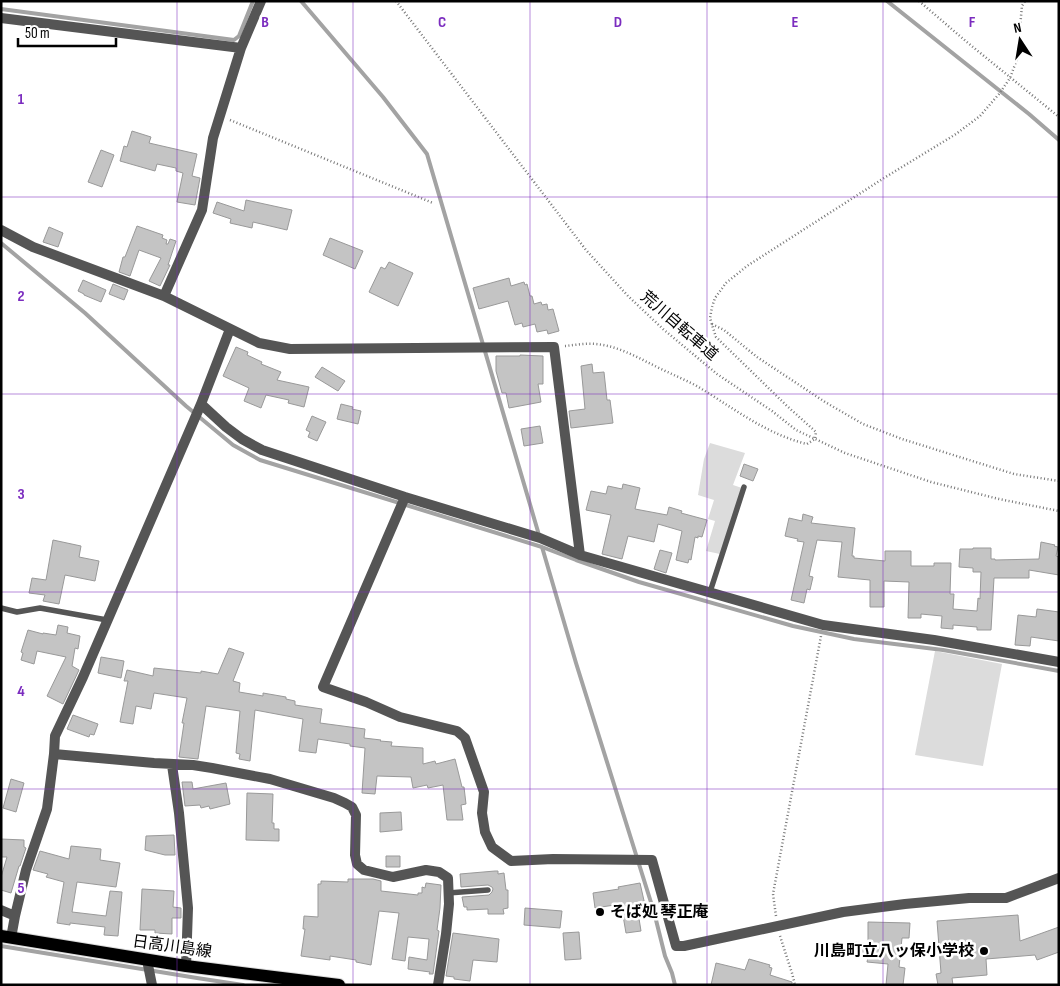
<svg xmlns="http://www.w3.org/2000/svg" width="1060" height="986" font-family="'Sofia Sans Condensed','Noto Sans JP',sans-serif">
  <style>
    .green { fill: #dcdcdc }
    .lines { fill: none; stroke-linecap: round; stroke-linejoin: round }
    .stream { stroke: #a3a3a3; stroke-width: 4 }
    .building { fill: #c4c4c4; stroke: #999 }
    .primary-casing { stroke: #dbdbdb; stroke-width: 14 }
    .path { stroke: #777; stroke-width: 2.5; stroke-dasharray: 1 2.5; stroke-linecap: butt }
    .service { stroke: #555; stroke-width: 5.5 }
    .minor { stroke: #555; stroke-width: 10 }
    .primary { stroke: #000; stroke-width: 12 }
    .grid { fill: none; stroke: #7b2cbf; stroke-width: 1; stroke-opacity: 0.55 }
    .poi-dot { fill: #000; stroke: #fff; stroke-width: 2 }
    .labels { text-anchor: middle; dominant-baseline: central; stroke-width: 5; stroke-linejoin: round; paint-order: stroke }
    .street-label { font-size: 16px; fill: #000; stroke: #fff }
    .poi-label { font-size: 16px; font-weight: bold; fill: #000; stroke: #fff; text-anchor: start }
    .grid-label { font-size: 16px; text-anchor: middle; font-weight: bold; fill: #7b2cbf; stroke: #fff; stroke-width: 5; stroke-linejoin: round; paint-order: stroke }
  </style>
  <rect width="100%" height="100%" fill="#fff"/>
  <path class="green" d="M710 443 745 453 733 485 742 488 720 554 706 551 715 521 708 519 714 500 698 495 704 459Z
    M935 651 1002 664 983 766 915 755Z"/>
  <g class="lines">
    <path class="stream" d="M301 1 383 97 427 154 539 535
      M887 1 1029 114 1059 140
      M1 9 234 40 239 36 253 1
      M1 243 85 313 186 406 233 445 260 460 542 547 576 560 639 582 793 626 854 639 943 650 1059 671
      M542 547 576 663 654 912 665 956 672 973 675 985
      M1 946 197 978 243 985"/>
  </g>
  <path class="building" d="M132 131 151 137 149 143 197 154 192 176 200 178 195 205 177 202 183 173 176 171V168L157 164 155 171 120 161 124 146 127 147Z
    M101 150 114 155 102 187 88 182Z
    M246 200 292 210 287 230 253 222 252 228 230 223 231 219 213 213 217 202 244 211Z
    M137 226 163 235 162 238 167 240 166 244H168L170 239 176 241 168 265H170L160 286 149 281 161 258 139 250 130 276 119 272 123 257H125Z
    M49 227 63 233 58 247 43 242Z
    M330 238 363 251 355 269 323 255Z
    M389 262 413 273 398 306 369 292 381 267 385 269Z
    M509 278 511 286 524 282 525 285 527 284 530 296H532L534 304 541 302 542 305 547 304 548 310 553 309 559 331 548 334 547 330 537 332 535 324 523 327 522 323 515 325 508 301 479 309 473 288Z
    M83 280 106 290 101 302 84 295V294L78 291Z
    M113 284 128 290 124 300 109 294Z
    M236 347 248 352 247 355 262 362 261 364 281 372 277 380 309 387 304 407 288 403 289 400 266 395 261 408 244 401 249 388 223 376Z
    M520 355 543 356V384H538L541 402 509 408 506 393H502L496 371V356H520Z
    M592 364 593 373 604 372 607 400H610L613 423 571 428 569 411 585 409 581 366Z
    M322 367 345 381 338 391 315 377Z
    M341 404 353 407 352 409 361 411 358 424 337 419Z
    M312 416 326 422 317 441 308 437 310 432 306 430Z
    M540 426 543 443 524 446 521 429Z
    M744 464 758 469 753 481 740 476Z
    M623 484 640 488 635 509 667 515 669 507 682 511 681 513 707 520 702 537 698 536V538L695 537 691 560 689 559 688 563 676 560 682 531 658 524 654 542 628 536 622 559 602 554 611 515 586 510 591 491 606 494 608 486 622 489Z
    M803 514 813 517 811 523 855 528 852 556H854V558L885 561V551H911V566H934V563H951L950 594H954L953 609 977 611 978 598 980 599 981 572H973V568L959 567 960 549H973V548H991V559H995V560L1039 559 1041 542 1055 545 1054 546 1058 547 1056 556 1059 557V575L1029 570V578H994L991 630H977V627L953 625V629L941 628 942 616 921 614V618H908L909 582 884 581V607H870V580L838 577 842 542 817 540 809 576 813 577 810 590 807 589 804 603 791 600 804 542 797 541 798 539 785 536 789 518 802 521Z
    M53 540 81 546 79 557 99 561 95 581 65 575 59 604 43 601 45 595 29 593 32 578 46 580Z
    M660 550 672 553 666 573 654 569Z
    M1037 609 1059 612V641L1031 637 1030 646 1015 645 1018 615 1036 617Z
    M58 625 68 627 67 633 80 636 78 649 75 648 72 666 79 670 63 704 47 696 66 657 37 651 34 664 21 660 23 653 21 652 28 630 43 634V633L56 635Z
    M229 648 244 653 233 681 240 683 239 692 263 696V693L286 697V699L295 701V705L322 709 320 723 365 729 364 738 381 740 380 741 392 742 391 746 423 748V764L435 761 436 764 455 759 462 787H464L466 804 461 805 463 820H447L443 785 428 788 427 785 413 788 411 777 377 776 375 794 362 793 365 748 350 746V744L318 739 316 753 299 751 303 719 255 710 250 761 239 759 240 754 236 753 240 711 206 706 198 759 179 757 184 723H182L187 698 154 693 151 709 136 706 133 724 120 722 128 681H124L127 670 153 676 154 668 201 673V671L218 674Z
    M101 657 124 661 121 678 98 673Z
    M73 715 98 724 94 735 90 734 89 737 67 729Z
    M11 779 24 783 16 812 3 808Z
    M182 782H192L193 789 226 783 230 804 210 809 209 806 201 808 200 805 185 806Z
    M247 793 273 794 272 823H274V829H279V841L246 840Z
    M401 812 402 830 380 832V813Z
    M174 835 175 855H165L145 850 146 836Z
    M1 839 24 840V847L26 848 20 866H19L11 893 1 890V877L7 857H1Z
    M71 846 101 849 100 860 120 863 116 887 77 882 72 912 106 916 110 891 122 892 118 936 104 935 105 927 70 923V925L57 923 64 882 46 877 48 874 33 870 40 851 69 859Z
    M386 856H400V867H386Z
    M495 871H498V874L504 873 506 890H508V908L503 909 504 914H488V909L467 910V907H464L462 897 489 895 492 892 493 889 492 887 488 885 461 887 460 874Z
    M348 879H373L381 881V891L418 895V893H422V887L425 888 426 883 441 885 440 908 437 930 439 931 433 974H429L430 972 408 969 409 957 427 960 429 939 408 937 405 961 392 959 399 913 379 911 371 965 356 962V960L330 956V960L301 956 305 929H303L304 916 318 917V884H321V881L348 882Z
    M640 883 645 905 637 906 641 931 626 933 621 904 595 908 593 893 619 889 618 887Z
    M142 889 174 891 173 907 181 908V918H172V934L155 933V930H140Z
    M525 908 562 911 560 928 524 925Z
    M1018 915 1020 941 1059 927V952L1037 960 1035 955 986 959 987 975 952 978 953 985H938L936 974 941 973 937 921Z
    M868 922 910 923 909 938H902L899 967 905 968 903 985H886L888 964 867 962 868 957 852 956 854 942 868 944Z
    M579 932 581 959 565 960 563 933Z
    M453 933 499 939 497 962 473 960 470 981 454 979V977L446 976Z
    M749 959 770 965 769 967 772 968 770 975 792 982V985H711L716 963 745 970Z"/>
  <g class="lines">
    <g class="primary-casing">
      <path id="primary" d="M1 936 186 966 339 985"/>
    </g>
    <path class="path" d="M396 1 586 250 628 296 663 329 717 374 772 411 796 430 845 453 931 482 999 499 1059 511
      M919 1 968 43 1059 117
      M230 120 433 203
      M712 324 724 330 757 357 825 402 863 424 902 439 1014 474 1059 481
      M565 346C575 345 586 343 596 344 617 346 635 356 653 365 667 372 681 378 695 385 731 406 765 434 807 444L815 439 816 432 787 406 716 337 713 328 710 318 712 307 715 298 726 283 747 266 884 178 956 134 980 116 999 94 1010 78 1017 59 1022 6 1025 1
      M776 916 773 894 821 636
      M780 936 792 973 795 985"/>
    <path class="service" d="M710 592 744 487
      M1 608 17 612 40 608 107 620
      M448 893 488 890"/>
    <path class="minor" d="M1 18 241 48
      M1 230 33 247 164 296 259 343 290 349 554 347 580 555
      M164 296 202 210 213 138 241 48 261 1
      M201 404 226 427 242 439 262 450 405 497 540 538 580 555 823 625 934 640 1059 662
      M405 497 323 687 366 702 400 717 457 731 465 738 484 792 482 813 485 832 492 847 511 861 553 859 652 860 676 946H684L843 912 905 904 969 898H1006L1059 878
      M54 754 154 763 193 765 212 768 270 779 334 798 345 803 352 807 356 815 355 855 357 864 364 870 393 877 426 870 439 872 448 878 449 904 446 934 438 985
      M172 765 179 813 188 908 186 966
      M1 910 15 916
      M11 938 15 916 26 870 47 809 54 754 55 736 83 677 201 404 230 329
      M147 960 152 985"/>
    <use href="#primary" class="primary"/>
  </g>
  <path class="grid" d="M177 1V985M353 1V985M530 1V985M707 1V985M883 1V985M1 197H1059M1 394H1059M1 592H1059M1 789H1059"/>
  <g class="poi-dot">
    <circle cx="600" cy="912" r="5"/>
    <circle cx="984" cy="951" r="5"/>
  </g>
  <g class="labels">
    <g class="street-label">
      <text transform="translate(679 326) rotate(41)">荒川自転車道</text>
      <text transform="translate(172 947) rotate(8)">日高川島線</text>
    </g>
    <g class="poi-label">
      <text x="610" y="912">そば処 琴正庵</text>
      <text x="974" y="951" text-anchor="end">川島町立八ッ保小学校</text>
    </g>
  </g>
  <g class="grid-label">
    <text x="265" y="27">B</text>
    <text x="442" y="27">C</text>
    <text x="618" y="27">D</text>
    <text x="795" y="27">E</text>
    <text x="972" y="27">F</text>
    <text x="21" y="104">1</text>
    <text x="21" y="301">2</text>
    <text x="21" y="499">3</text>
    <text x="21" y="696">4</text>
    <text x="21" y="893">5</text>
  </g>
  <rect width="1060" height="986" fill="none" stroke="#000000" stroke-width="5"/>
  <g transform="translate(1020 40) rotate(348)" stroke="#ffffff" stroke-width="4" paint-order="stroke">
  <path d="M0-4L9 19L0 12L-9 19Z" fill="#000000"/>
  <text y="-8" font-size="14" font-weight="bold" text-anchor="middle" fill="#000000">N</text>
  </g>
  <path d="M18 38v8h98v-8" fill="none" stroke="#000000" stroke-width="2.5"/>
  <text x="25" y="38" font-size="15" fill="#000000" stroke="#ffffff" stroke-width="4" paint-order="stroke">50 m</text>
</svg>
